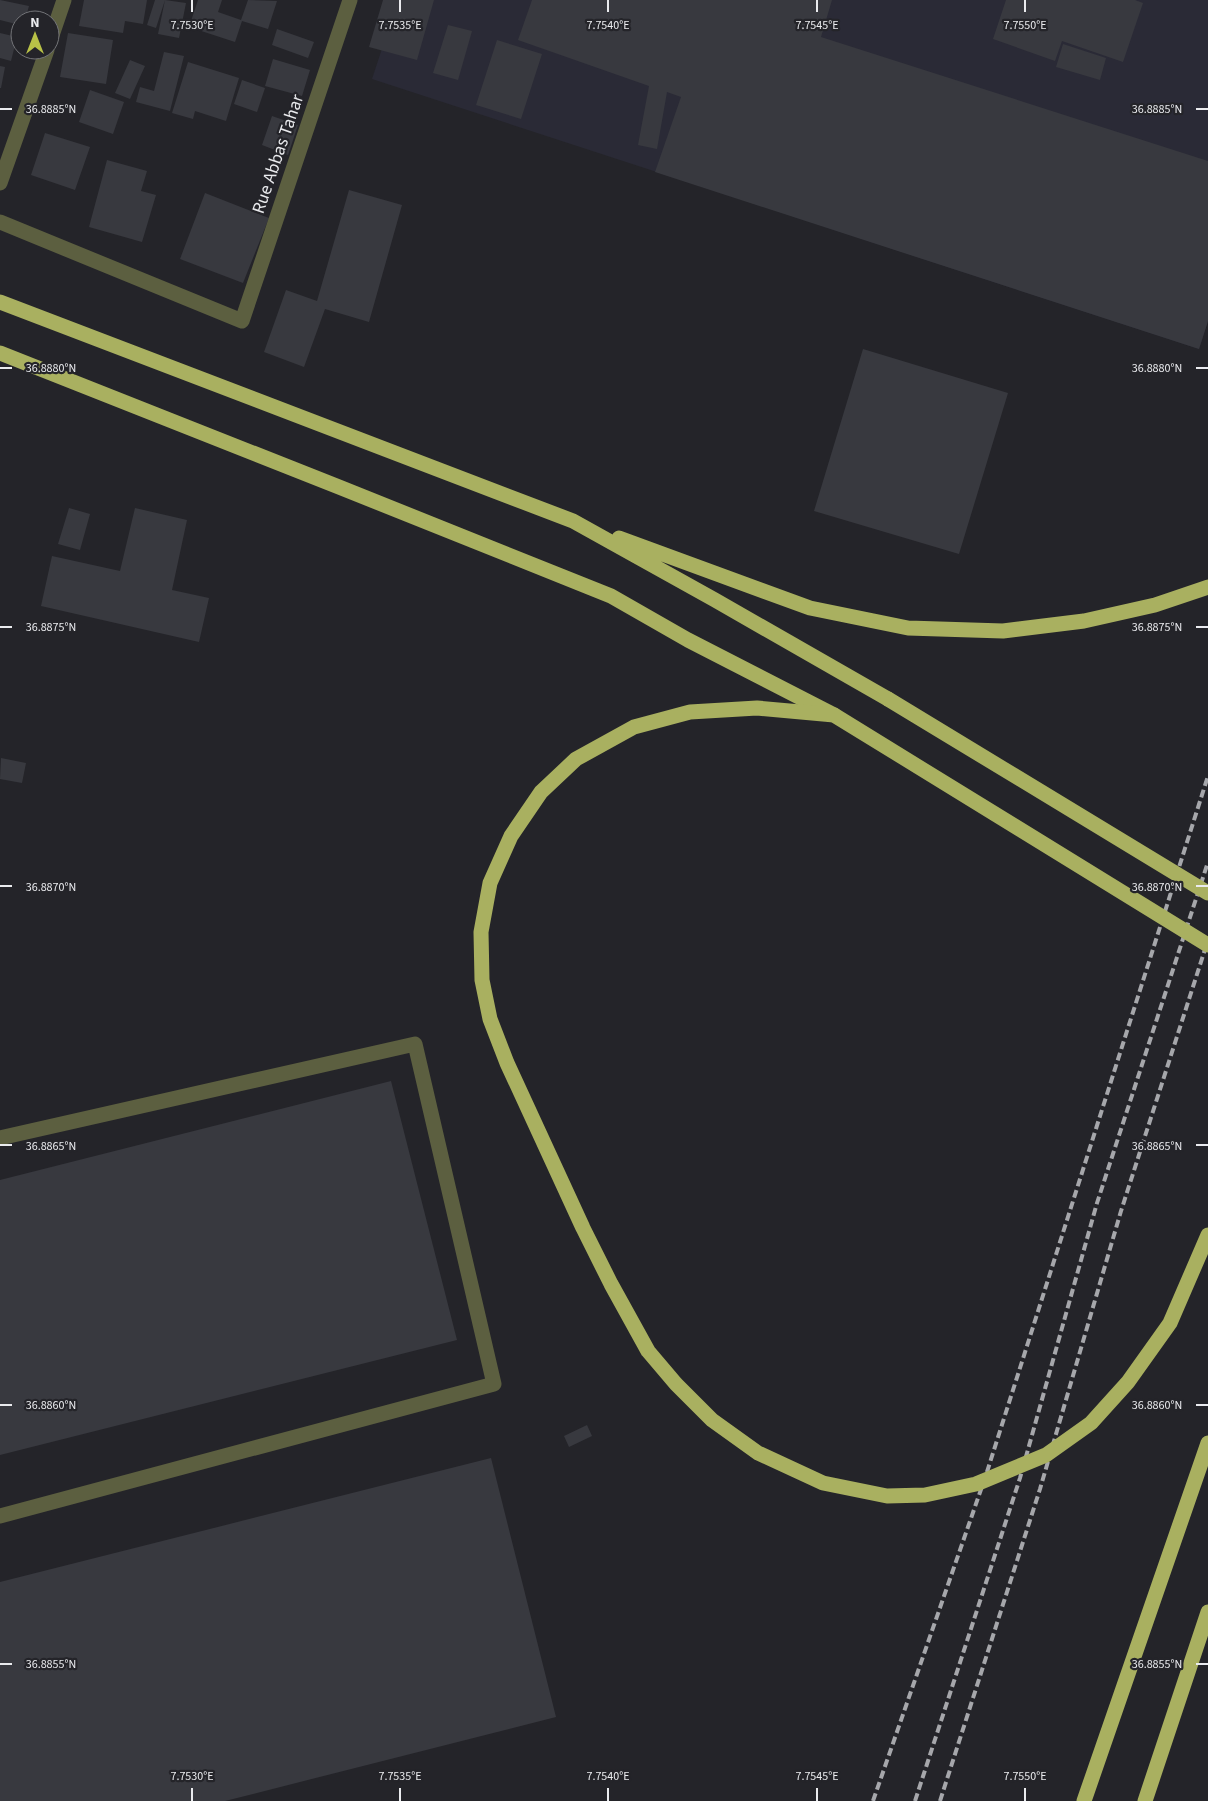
<svg xmlns="http://www.w3.org/2000/svg" width="1208" height="1801" font-family="'Source Sans 3',sans-serif">
  <style>
    .built { fill: #2a2a36 }
    .building { fill: #38393f }
    .lines { fill: none; stroke-linecap: round; stroke-linejoin: round }
    .lane { stroke: #5c5f40; stroke-width: 15 }
    .street { stroke: #5c5f40; stroke-width: 15 }
    .highway { stroke: #a9b060; stroke-width: 15 }
    .rail { stroke: #a6a7ab; stroke-width: 4; stroke-dasharray: 8 4; stroke-linecap: butt }
    .highway-bridge { stroke: #a9b060; stroke-width: 15 }
    .ticks { fill: none; stroke: #eaebee; stroke-width: 2 }
    .labels { text-anchor: middle; dominant-baseline: central; stroke-width: 4.5; stroke-linejoin: round; paint-order: stroke }
    .street-label { font-size: 18px; fill: #eaebee; stroke: #242429 }
    .ticks-label { font-size: 12px; text-anchor: middle; fill: #eaebee; stroke: #242429; stroke-width: 4.5; stroke-linejoin: round; paint-order: stroke }
  </style>
  <rect width="100%" height="100%" fill="#242429"/>
  <path class="built" d="M398 0H1208V321L1199 349 372 79Z"/>
  <path class="building" d="M0 0 29 6 25 20H20V25L0 20Z
    M84 0H147L143 24 125 21 123 33 79 26Z
    M155 0H165L156 28 147 25Z
    M165 0 186 3 179 38 158 34Z
    M198 0H222L218 12 241 20 248 0 277 1 268 29 242 21 235 42 189 27Z
    M383 0H434L417 60 369 47Z
    M532 0H832L821 37 1208 161V321L1199 349 655 172 681 97 667 92 657 149 638 145 649 86 518 40Z
    M1006 0H1135L1143 3 1123 62 1062 41 1055 61 993 39Z
    M448 25 472 31 458 80 433 73Z
    M277 29 314 42 308 58 272 45Z
    M0 33 17 37 11 61 0 58Z
    M68 33 113 40 106 84 60 77Z
    M497 40 542 54 521 119 476 105Z
    M1063 44 1106 58 1100 80 1056 67Z
    M164 52 184 56 170 111 136 102 140 87 154 91Z
    M273 59 310 70 302 96 265 86Z
    M130 60 145 66 130 99 115 93Z
    M188 62 239 78 226 121 195 111 193 119 172 113Z
    M0 66 5 67 1 88H0Z
    M242 80 265 88 257 112 234 104Z
    M90 90 124 102 113 134 79 122Z
    M272 116 298 125 288 155 262 145Z
    M45 133 90 147 75 190 31 175Z
    M107 160 147 171 141 191 156 195 142 242 89 227Z
    M349 190 402 205 369 322 325 309 304 367 264 352 286 290 317 301Z
    M205 193 269 218 243 283 180 259Z
    M863 349 1008 393 959 554 814 511Z
    M69 508 90 514 80 550 58 544Z
    M135 508 187 520 172 590 209 598 199 642 41 606 52 556 120 571Z
    M1 758 26 763 22 783 0 779Z
    M391 1081 457 1340 0 1455V1180Z
    M587 1425 592 1436 569 1447 564 1436Z
    M491 1458 556 1717 225 1801H0V1582Z"/>
  <g class="lines">
    <path class="lane" d="M0 1138 415 1044 494 1384 0 1516"/>
    <path class="street" d="M50 41 64 0
      M0 183 47 50
      M0 222 242 321 350 0"/>
    <path class="highway" d="M0 302 573 521 715 600 888 699
      M0 353 339 487 611 596 688 640 834 715
      M619 538 810 608 908 628 1003 631 1084 621 1155 605 1208 587
      M1084 1801 1208 1443
      M1145 1801 1208 1612"/>
    <path class="rail" d="M873 1801 986 1475 1208 776
      M915 1801 1020 1478 1097 1203 1208 862
      M940 1801 1040 1489 1121 1211 1208 940"/>
    <path class="highway-bridge" d="M888 699 1208 893
      M1208 945 834 715 757 708 690 712 634 727 576 759 541 792 511 836 490 883 481 932 482 980 490 1019 507 1063 583 1228 611 1284 648 1351 676 1384 712 1420 758 1453 823 1483 887 1496 925 1495 976 1484 1046 1455 1091 1423 1128 1382 1170 1323 1208 1235"/>
  </g>
  <path class="ticks" d="M192 0V12M400 0V12M608 0V12M817 0V12M1025 0V12M0 109H12M1196 109H1208M0 368H12M1196 368H1208M0 627H12M1196 627H1208M0 886H12M1196 886H1208M0 1145H12M1196 1145H1208M0 1405H12M1196 1405H1208M0 1664H12M1196 1664H1208M192 1788V1801M400 1788V1801M608 1788V1801M817 1788V1801M1025 1788V1801"/>
  <g class="labels">
    <g class="street-label">
      <text transform="translate(278 154) rotate(-71)">Rue Abbas Tahar</text>
    </g>
  </g>
  <g class="ticks-label">
    <text x="192" y="29">7.7530°E</text>
    <text x="400" y="29">7.7535°E</text>
    <text x="608" y="29">7.7540°E</text>
    <text x="817" y="29">7.7545°E</text>
    <text x="1025" y="29">7.7550°E</text>
    <text x="51" y="113">36.8885°N</text>
    <text x="1157" y="113">36.8885°N</text>
    <text x="51" y="372">36.8880°N</text>
    <text x="1157" y="372">36.8880°N</text>
    <text x="51" y="631">36.8875°N</text>
    <text x="1157" y="631">36.8875°N</text>
    <text x="51" y="891">36.8870°N</text>
    <text x="1157" y="891">36.8870°N</text>
    <text x="51" y="1150">36.8865°N</text>
    <text x="1157" y="1150">36.8865°N</text>
    <text x="51" y="1409">36.8860°N</text>
    <text x="1157" y="1409">36.8860°N</text>
    <text x="51" y="1668">36.8855°N</text>
    <text x="1157" y="1668">36.8855°N</text>
    <text x="192" y="1780">7.7530°E</text>
    <text x="400" y="1780">7.7535°E</text>
    <text x="608" y="1780">7.7540°E</text>
    <text x="817" y="1780">7.7545°E</text>
    <text x="1025" y="1780">7.7550°E</text>
  </g>
  <g transform="translate(35 35)"><circle r="24" fill="#242429" stroke="#737478"/>
  <path d="M0-4L9 19L0 12L-9 19Z" fill="#b8c147"/>
  <text y="-8" font-size="14" font-weight="bold" text-anchor="middle" fill="#eaebee">N</text>
  </g>
</svg>
